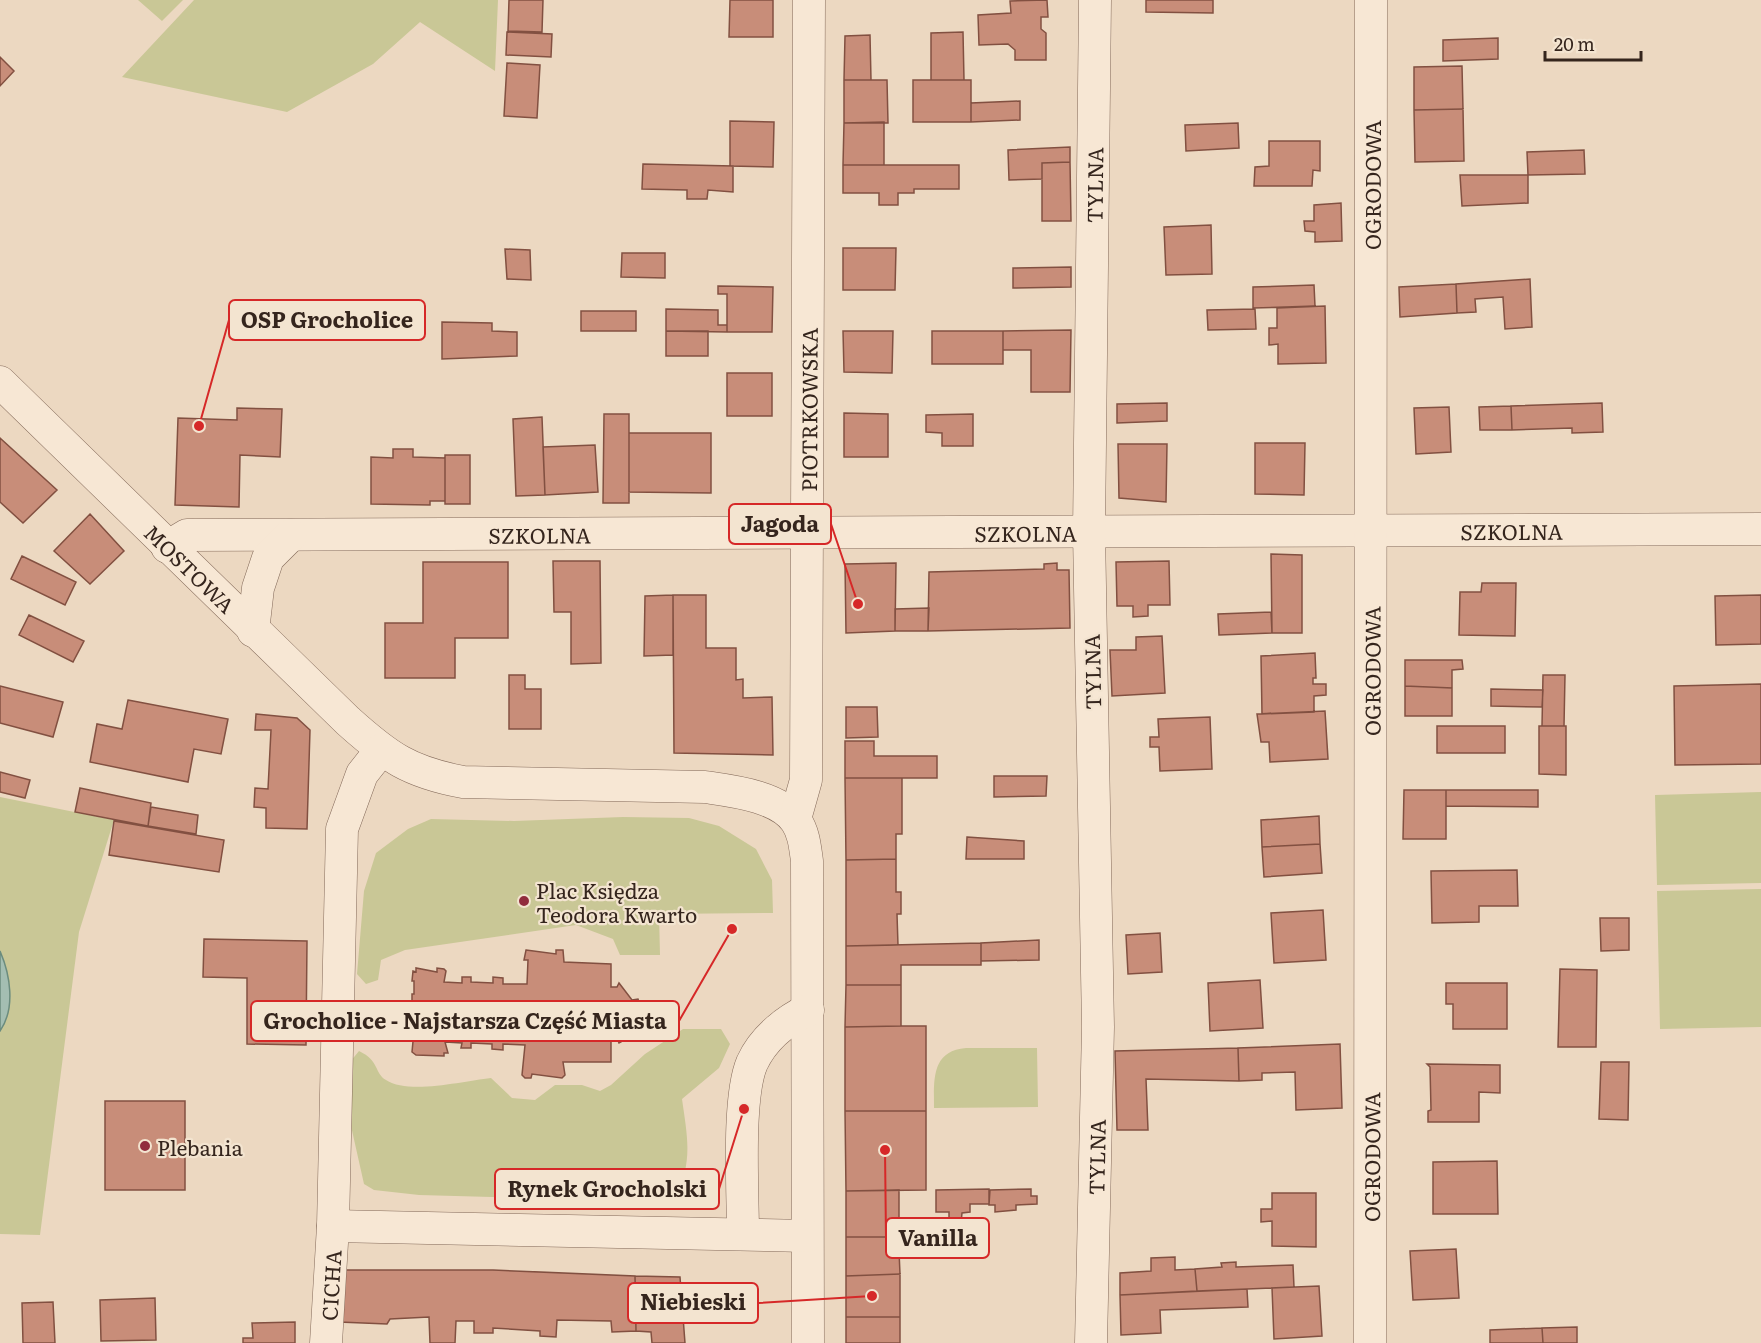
<svg xmlns="http://www.w3.org/2000/svg" width="1761" height="1343" font-family="Literata,serif">
  <style>
    .green { fill: #c9c796 }
    .water { fill: #a4beb2; stroke: #6b8c7e; stroke-width: 1.5 }
    .building { fill: #c88d79; stroke: #825041; stroke-width: 1.5 }
    .lines { fill: none; stroke-linecap: round; stroke-linejoin: round }
    .minor-casing { stroke: #846a5a; stroke-width: 33 }
    .minor { stroke: #f7e7d4; stroke-width: 32 }
    .poi-dot { fill: #912c3d; stroke: #f3e4d0; stroke-width: 2 }
    .labels { text-anchor: middle; dominant-baseline: central; stroke-width: 4.5; stroke-linejoin: round; paint-order: stroke }
    .street-label { font-size: 21px; fill: #35251d; stroke: #f3e4d0 }
    .poi-label { font-size: 21px; fill: #35251d; stroke: #f3e4d0; text-anchor: start }
    .leader { fill: none; stroke: #d62828; stroke-width: 2 }
    .callout-dot { fill: #d62828; stroke: #f3e4d0; stroke-width: 2 }
    .callout { fill: #f3e4d0; stroke: #d62828; stroke-width: 2 }
    .callout-label { font-size: 22px; text-anchor: middle; font-weight: bold; fill: #35251d }
  </style>
  <rect width="100%" height="100%" fill="#ecd8c1"/>
  <path class="green" d="M138 0H183L162 21Z
    M194 0H498L495 71 420 22 373 64 287 112 122 77Z
    M1761 792V883L1657 885 1655 795Z
    M0 797 114 820 79 932 40 1235 0 1234Z
    M623 817 689 818 719 826 756 849 772 880 773 913 659 914 660 955H620L613 939 576 925 405 950 381 960 378 980 366 984 357 974 364 891 376 853 408 829 431 819 514 821Z
    M1761 889V1027L1660 1029 1657 891Z
    M683 1029H721L730 1044 719 1068 682 1099C688 1141 693 1162 674 1202L419 1195 374 1190 364 1184 351 1126 350 1062 359 1051C380 1061 374 1073 386 1080 409 1095 463 1081 491 1078L512 1098 535 1100 555 1085H582L600 1091 611 1085 645 1054Z
    M966 1048H1037L1038 1107 934 1108C934 1080 931 1051 966 1048Z"/>
  <path class="water" d="M0 951C10 974 16 1008 0 1031Z"/>
  <path class="building" d="M509 0H543L542 32 508 31Z
    M730 0H773V37H729Z
    M1047 0 1048 17H1041V29L1046 33V60H1015V50L1008 44 979 45 978 15 1011 13 1010 1Z
    M1146 0H1213V13L1146 12Z
    M507 32 552 34 551 57 506 55Z
    M963 32 964 80H931V33Z
    M870 35 871 80H844L845 36Z
    M1498 38V59L1443 61V40Z
    M0 57 14 71 0 86Z
    M507 63 540 65 537 118 504 116Z
    M1462 66 1463 109 1414 110V67Z
    M844 80H887L888 123H844Z
    M913 80H971V122H913Z
    M1020 101V120L971 122V103Z
    M1463 109 1464 161 1415 162 1414 110Z
    M730 121 774 122 773 167 730 166Z
    M884 122V165H843L844 123Z
    M1238 123 1239 148 1186 151 1185 125Z
    M1269 141H1320V171L1313 170 1312 186H1254L1255 167 1269 166Z
    M1070 147V162L1042 163V179L1009 180 1008 150Z
    M1584 150 1585 174 1528 175 1527 152Z
    M1070 162 1071 221H1042V163Z
    M643 164 733 166V192L708 190 707 199H687V190L642 189Z
    M843 165H959V189H914V193H898V205H879V193H843Z
    M1460 175H1528V203L1462 206Z
    M1341 203 1342 241 1315 242V232L1305 231 1304 221H1314V205Z
    M1211 225 1212 274 1166 275 1164 227Z
    M843 248H896L895 290H843Z
    M505 249 530 250 531 280 507 279Z
    M622 253H665V278L621 277Z
    M1071 267V287L1013 288V268Z
    M1530 279 1532 327 1505 329 1503 297 1475 299 1476 312 1457 313 1456 284Z
    M1456 284 1457 313 1400 317 1399 287Z
    M1314 285 1315 306 1253 308V287Z
    M718 286 773 287 772 332H727V294H718Z
    M1325 306 1326 363 1278 364V344L1269 345V328H1277V308Z
    M666 309 718 310V325H727V332L666 331Z
    M1255 309 1256 329 1208 330 1207 310Z
    M581 311H636V331H581Z
    M442 322 492 323V331L517 332V356L442 359Z
    M1071 330 1070 392H1031V350H1003V331Z
    M666 331H708V356H666Z
    M843 331H893L892 373 844 372Z
    M932 331H1003V364H932Z
    M727 373H772V416H727Z
    M1167 403V421L1117 423V404Z
    M1602 403 1603 432 1572 433V428L1512 430 1511 406Z
    M1511 406 1512 430H1480L1479 407Z
    M1449 407 1451 452 1416 454 1414 408Z
    M237 408 282 409 280 457 240 455 239 507 175 505 178 418 237 420Z
    M844 413 888 414V457H844Z
    M604 414H629V503H603Z
    M973 414V446H942V433L926 432V415Z
    M542 417 545 495 516 496 513 419Z
    M629 433H711V493L629 492Z
    M0 438 57 490 23 523 0 502Z
    M1255 443H1305L1304 495 1255 494Z
    M1118 444H1167L1166 502 1119 498Z
    M595 445 598 492 545 495 543 447Z
    M393 449H413V457L445 458V501H430V505L371 504V457L393 458Z
    M445 455H470V504H445Z
    M90 514 124 551 90 584 54 551Z
    M1271 554 1302 555V633H1272Z
    M22 556 76 582 65 605 11 579Z
    M553 561H600L601 663 571 664V612H554Z
    M1169 561 1170 605H1148V616L1133 617V606H1117L1116 562Z
    M423 562H508V638H455V678H385V623H423Z
    M896 563 895 631 846 633 845 564Z
    M1057 563V570H1069L1070 628 928 631 929 572 1044 569V564Z
    M1482 583H1516L1515 636 1459 635 1460 592H1481Z
    M673 595H706V648H736V680L743 679V698L772 697 773 755 674 753Z
    M673 595V655L644 656 645 596Z
    M1761 595V644L1716 645 1715 596Z
    M929 608 928 631H895V609Z
    M1271 612 1272 633 1219 635 1218 614Z
    M29 615 84 641 73 662 19 635Z
    M1162 636 1165 693 1112 696 1110 650H1136V637Z
    M1315 653 1316 678H1313V684H1326V695L1314 696V712L1262 714 1261 656Z
    M1405 660H1462L1463 669 1452 670V688L1405 686Z
    M509 675H525V689H541V729H509Z
    M1543 675H1565L1564 726H1542Z
    M1761 684V764L1675 765 1674 686Z
    M0 686 63 702 53 737 0 723Z
    M1405 686 1452 688V716H1405Z
    M1491 689 1543 690 1542 707 1491 706Z
    M128 700 228 719 221 754 194 749 188 782 90 762 97 724 122 729Z
    M846 707H877L878 737 846 738Z
    M1325 711 1328 759 1270 762 1269 742H1261L1257 714Z
    M256 714 297 718 310 730 307 829 266 828V808L254 807 255 788 268 789 271 730H255Z
    M1210 717 1212 769 1160 771 1159 747H1150V737H1159L1158 719Z
    M1437 726H1505V753H1437Z
    M1539 726H1566V775L1539 774Z
    M845 741H874V756H937V778H845Z
    M0 772 30 780 25 798 0 792Z
    M994 776H1047L1046 796 994 797Z
    M845 778H902V834H896V859L846 860Z
    M80 788 151 803 148 826 75 812Z
    M1404 790H1446V839H1403Z
    M1446 790H1538V807L1446 806Z
    M151 807 198 815 196 834 148 826Z
    M1319 816 1320 844 1262 847 1261 820Z
    M114 821 224 840 219 872 109 855Z
    M967 837 1024 841V859H966Z
    M1320 844 1322 873 1264 877 1262 847Z
    M896 859V892H901V914H897L898 945 846 946V860Z
    M1517 870 1518 906H1479V922L1432 923 1431 871Z
    M1323 910 1326 960 1274 963 1271 913Z
    M1600 918H1629V950L1601 951Z
    M1160 933 1162 972 1128 974 1126 935Z
    M204 939 307 941 306 1045 247 1044V978L203 977Z
    M1039 940V960L981 961V943Z
    M981 943V965H901V985H846V946Z
    M526 950 556 954V950H563L564 962 611 964V987H617L619 983 632 1000 638 999 640 1005 635 1006V1018L639 1020 637 1027 633 1026 625 1034 626 1039 619 1043 617 1038H611V1062H563L565 1075 562 1078 532 1074 531 1078H525L522 1075 525 1045 503 1044V1050L492 1049V1044L471 1043V1048H461L462 1043 445 1042 448 1053H444V1056L416 1055 412 1052 414 1031H410L411 1025H406L407 1001H412V994H414V981H412L413 971 416 972V968L437 972V968L444 969 446 971 444 982 462 983V977H471V982L493 983V977L503 978V984H527L528 960H524Z
    M1560 969 1597 970 1596 1047H1558Z
    M1260 980 1263 1028 1210 1031 1208 983Z
    M1446 983H1507V1029H1453V1004H1446Z
    M846 985H901V1026L845 1027Z
    M901 1026H926V1111H845V1027Z
    M1340 1044 1342 1108 1296 1110 1295 1072 1262 1073V1080L1239 1081 1238 1048Z
    M1238 1048 1239 1081 1146 1079 1148 1130H1117L1115 1051Z
    M1601 1062H1629L1628 1120 1599 1119Z
    M1427 1064 1500 1065V1093L1479 1092V1122H1428V1111L1431 1110 1430 1067Z
    M105 1101H185V1190H105Z
    M845 1111H926V1190L846 1191Z
    M1497 1161 1498 1214H1433V1162Z
    M989 1189V1204H970V1212L962 1213 961 1223H949V1212H936V1190Z
    M1031 1189V1196H1037V1204L1016 1205V1210L995 1212V1205H989L990 1190Z
    M899 1190V1237H846V1191Z
    M1272 1193H1316V1247L1272 1246V1221L1261 1222V1209H1272Z
    M914 1234 912 1250 899 1251 900 1274 846 1276V1237H899Z
    M1456 1249 1459 1298 1413 1300 1410 1251Z
    M1175 1257V1270L1195 1269 1197 1291 1120 1295V1273L1151 1271V1258Z
    M1236 1262V1267L1293 1265 1294 1287 1197 1291 1195 1269 1222 1267 1221 1263Z
    M339 1270H493L635 1276 636 1331 612 1332 611 1321 557 1320 556 1337 540 1336V1331L493 1328V1333H474V1321H456L455 1343H430L429 1317 390 1319 387 1324 339 1322Z
    M900 1274V1317H846V1276Z
    M635 1276 680 1277 685 1343H652L651 1332 636 1331Z
    M1319 1286 1322 1336 1274 1339 1272 1288Z
    M1247 1289 1248 1307 1160 1310 1161 1333 1121 1335 1120 1295Z
    M155 1298 156 1340 101 1341 100 1300Z
    M53 1302 55 1343H23L22 1303Z
    M846 1317H900V1343H846Z
    M295 1322V1343H243V1338H253L252 1323Z
    M1577 1327V1343H1543L1542 1328Z
    M1542 1328 1543 1343H1490V1330Z"/>
  <g class="lines">
    <g class="minor-casing">
      <g id="minor">
        <path id="s1" d="M0 382 348 721C388 757 409 772 463 782L705 787C732 791 779 796 796 821 804 833 805 847 807 861L808 1343"/>
        <path id="s2" d="M167 547 187 535 1761 529"/>
        <path d="M253 631 258 588 268 558 291 535"/>
        <path id="s3" d="M795 819 806 780 809 0"/>
        <path d="M333 1226 807 1236"/>
        <path d="M743 1234C743 1193 737 1098 752 1063 763 1039 785 1021 808 1010"/>
        <path id="s4" d="M326 1343 333 1226 342 829 362 774 381 750"/>
        <path id="s5" d="M1091 1343 1098 1027 1089 532 1095 0"/>
        <path id="s6" d="M1370 1343 1371 0"/>
      </g>
    </g>
    <use href="#minor" class="minor"/>
  </g>
  <g class="poi-dot">
    <circle cx="524" cy="901" r="6"/>
    <circle cx="145" cy="1146" r="6"/>
  </g>
  <g class="labels">
    <g class="street-label">
      <text stroke="none"><textPath href="#s5" startOffset="1158">TYLNA</textPath></text>
      <text stroke="none"><textPath href="#s6" startOffset="1158">OGRODOWA</textPath></text>
      <text stroke="none"><textPath href="#s3" startOffset="411">PIOTRKOWSKA</textPath></text>
      <text stroke="none"><textPath href="#s2" startOffset="1348">SZKOLNA</textPath></text>
      <text stroke="none"><textPath href="#s2" startOffset="862">SZKOLNA</textPath></text>
      <text stroke="none"><textPath href="#s2" startOffset="376">SZKOLNA</textPath></text>
      <text stroke="none"><textPath href="#s1" startOffset="266">MOSTOWA</textPath></text>
      <text stroke="none"><textPath href="#s6" startOffset="672">OGRODOWA</textPath></text>
      <text transform="translate(1091 672) rotate(-91)">TYLNA</text>
      <text stroke="none"><textPath href="#s5" startOffset="186">TYLNA</textPath></text>
      <text stroke="none"><textPath href="#s6" startOffset="186">OGRODOWA</textPath></text>
      <text stroke="none"><textPath href="#s4" startOffset="58">CICHA</textPath></text>
    </g>
    <g class="poi-label">
      <text x="536" y="889">Plac Księdza<tspan x="536" dy="24">Teodora Kwarto</tspan></text>
      <text x="157" y="1146">Plebania</text>
    </g>
  </g>
  <path class="leader" d="M199 426L229 320M858 604L831 524M732 929L679 1021M744 1109L719 1189M885 1150L886 1238M872 1296L758 1303"/>
  <g class="callout-dot">
    <circle cx="199" cy="426" r="6"/>
    <circle cx="858" cy="604" r="6"/>
    <circle cx="732" cy="929" r="6"/>
    <circle cx="744" cy="1109" r="6"/>
    <circle cx="885" cy="1150" r="6"/>
    <circle cx="872" cy="1296" r="6"/>
  </g>
  <g class="callout">
    <rect x="229" y="300" width="196" height="40" rx="6"/>
    <rect x="729" y="504" width="102" height="40" rx="6"/>
    <rect x="251" y="1001" width="428" height="40" rx="6"/>
    <rect x="495" y="1169" width="224" height="40" rx="6"/>
    <rect x="886" y="1218" width="103" height="40" rx="6"/>
    <rect x="628" y="1283" width="130" height="40" rx="6"/>
  </g>
  <g class="callout-label">
    <text x="327" y="328">OSP Grocholice</text>
    <text x="780" y="532">Jagoda</text>
    <text x="465" y="1029">Grocholice - Najstarsza Część Miasta</text>
    <text x="607" y="1197">Rynek Grocholski</text>
    <text x="938" y="1246">Vanilla</text>
    <text x="693" y="1310">Niebieski</text>
  </g>
  <path d="M1545 51v9h96v-9" fill="none" stroke="#35251d" stroke-width="3"/>
  <text x="1554" y="51" font-size="18" fill="#35251d" stroke="#f3e4d0" stroke-width="4.5" paint-order="stroke">20 m</text>
</svg>
